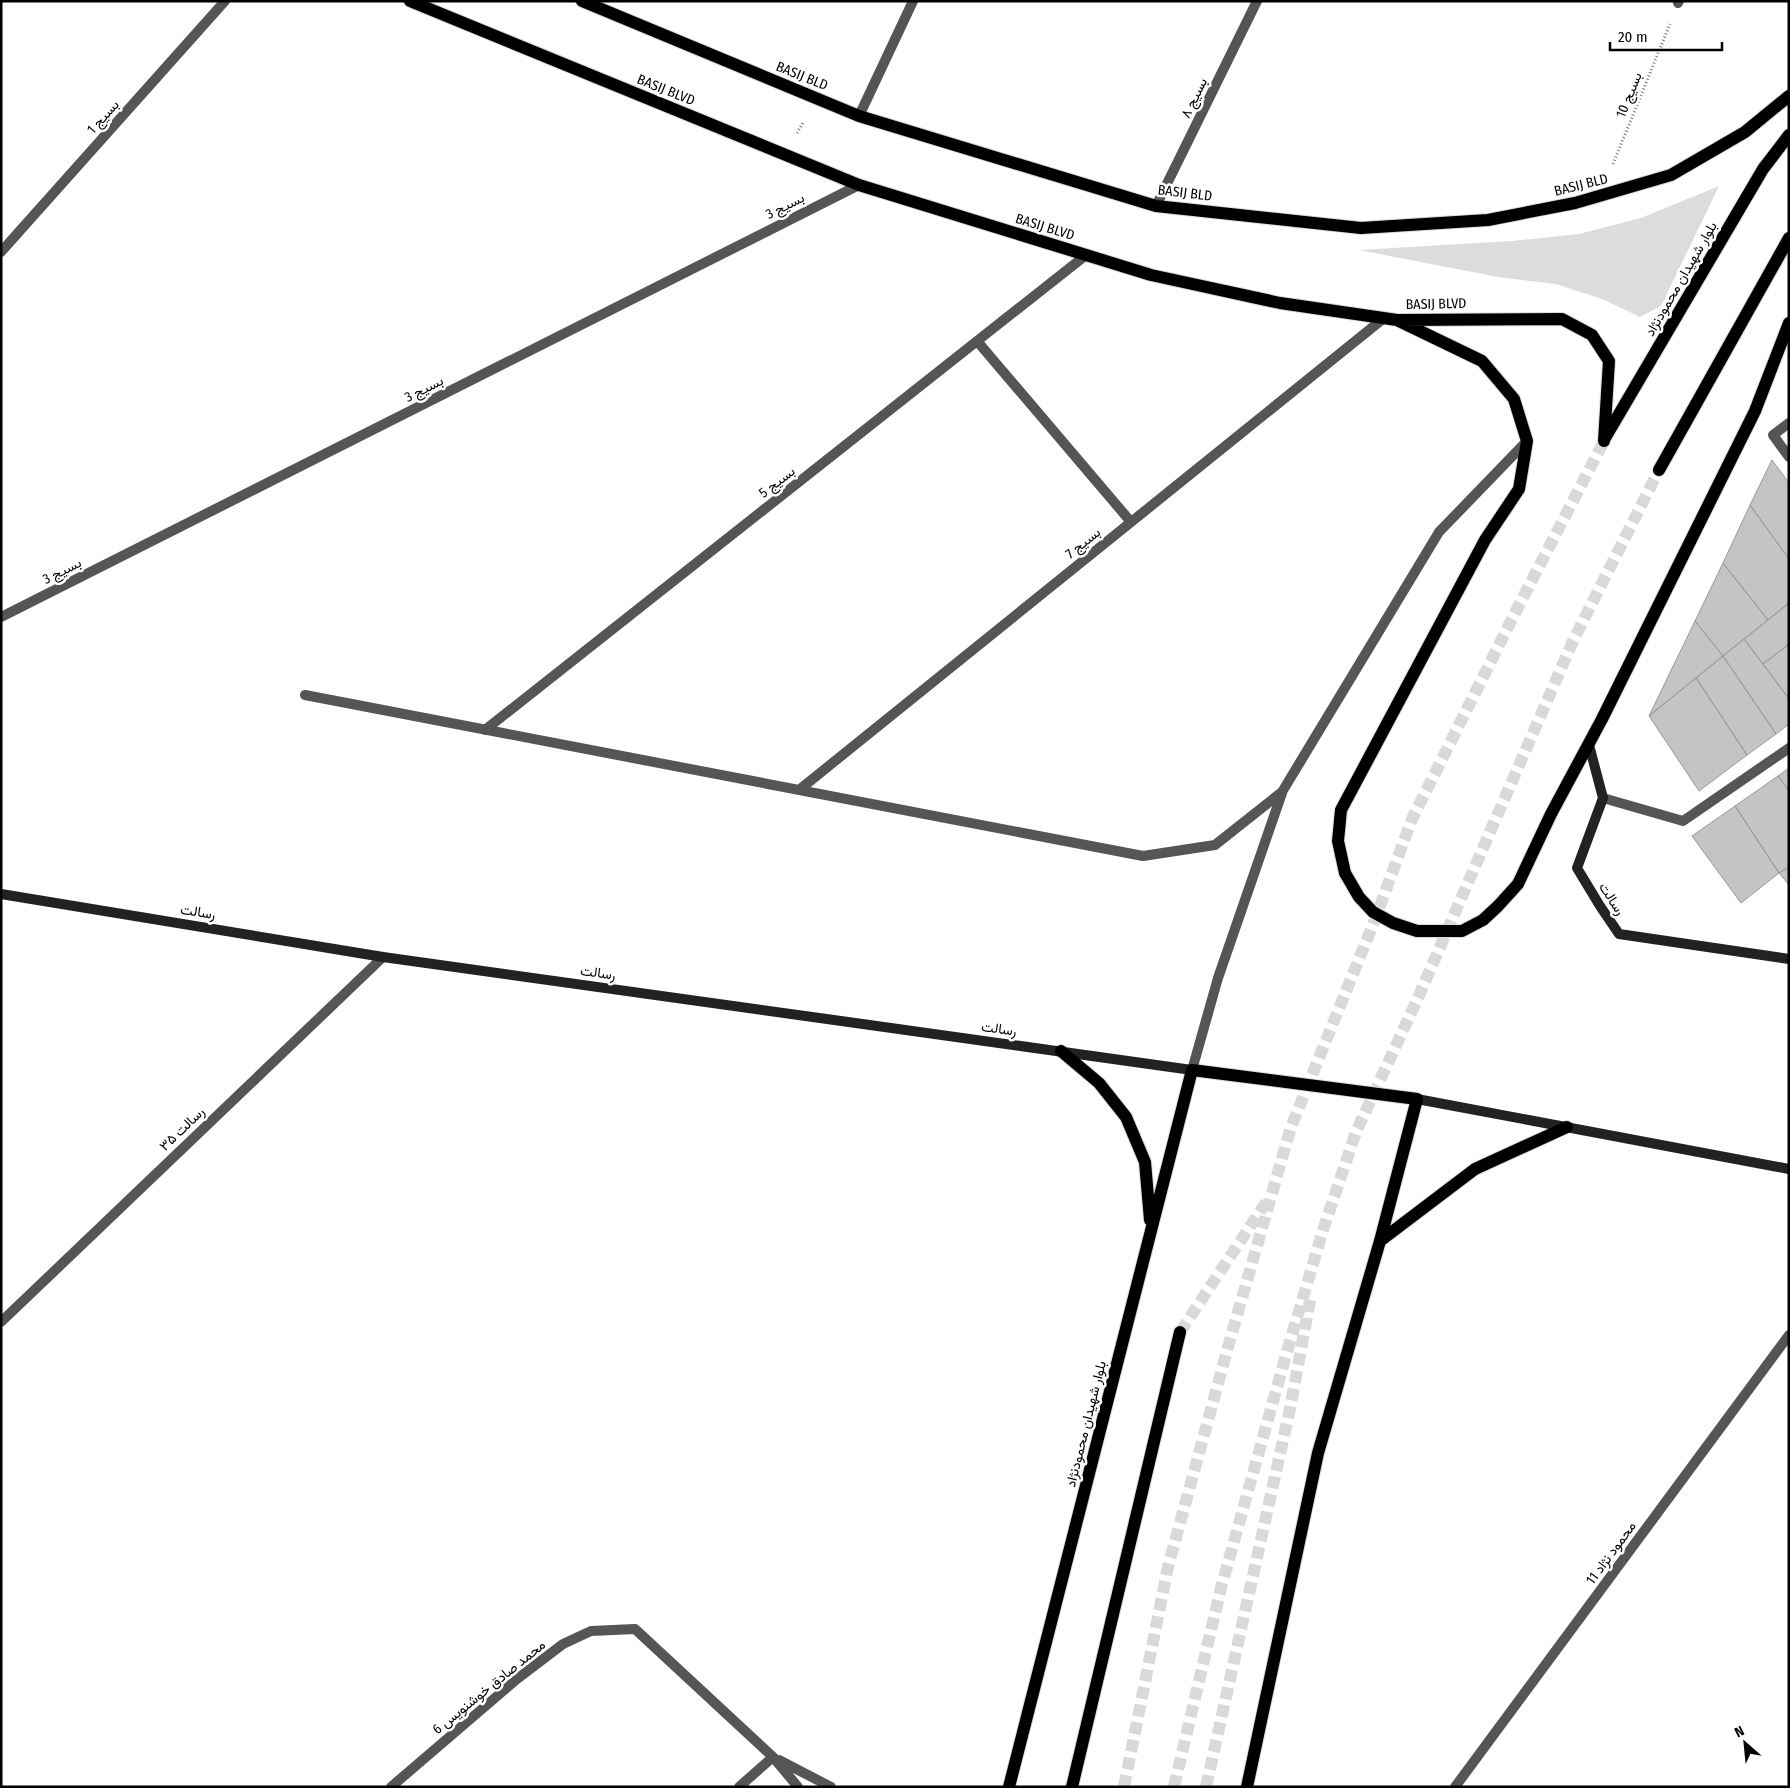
<svg xmlns="http://www.w3.org/2000/svg" width="1790" height="1788" font-family="'Fira Sans Condensed',Vazirmatn,sans-serif">
  <style>
    .green { fill: #dcdcdc }
    .building { fill: #c4c4c4; stroke: #999 }
    .lines { fill: none; stroke-linecap: round; stroke-linejoin: round }
    .primary-tunnel { stroke: #d9d9d9; stroke-width: 12; stroke-dasharray: 12 6; stroke-linecap: butt }
    .primary-casing { stroke: #dbdbdb; stroke-width: 14 }
    .path { stroke: #777; stroke-width: 3; stroke-dasharray: 1 2.5; stroke-linecap: butt }
    .service { stroke: #555; stroke-width: 10 }
    .minor { stroke: #555; stroke-width: 10 }
    .secondary { stroke: #222; stroke-width: 10 }
    .primary { stroke: #000; stroke-width: 12 }
    .labels { text-anchor: middle; dominant-baseline: central; stroke-width: 5; stroke-linejoin: round; paint-order: stroke }
    .street-label { font-size: 14px; fill: #000; stroke: #fff }
  </style>
  <rect width="100%" height="100%" fill="#fff"/>
  <path class="green" d="M1719 186 1661 306 1640 317 1602 299 1556 284 1498 277 1359 250 1512 241 1579 234 1641 218Z"/>
  <path class="building" d="M1772 460 1789 483V559L1750 505Z
    M1750 505 1789 559V603L1768 620 1723 563Z
    M1723 563 1768 620 1723 656 1695 621Z
    M1789 603V644L1763 664 1744 639Z
    M1695 621 1723 656 1649 716Z
    M1744 639 1789 699V724L1776 734 1723 656Z
    M1789 644V699L1763 664Z
    M1723 656 1776 734 1747 755 1696 678Z
    M1696 678 1747 755 1699 791 1649 716Z
    M1789 768V791L1778 776Z
    M1778 776 1789 791V867L1779 873 1735 806Z
    M1735 806 1779 873 1741 903 1692 836Z
    M1789 867V885L1779 873Z"/>
  <g class="lines">
    <path class="primary-tunnel" d="M1180 1332 1267 1201
      M1124 1787 1168 1567 1228 1347 1291 1127 1374 922 1412 819 1517 609 1604 441
      M1174 1787 1221 1588 1286 1355 1323 1230 1356 1132 1417 1000 1573 641 1659 470
      M1206 1787 1290 1409 1311 1295"/>
    <g class="primary-casing">
      <path id="primary" d="M410 1 859 185 1151 275 1280 303 1397 320 1562 319 1592 335 1609 361 1604 441
        M582 1 859 116 1156 206 1361 228 1488 220 1575 203 1671 175 1745 132 1789 96
        M1397 320 1482 361 1514 399 1527 441 1519 489 1485 540 1341 810 1338 841 1345 873 1359 897 1373 912 1393 923 1417 931H1462L1483 920 1498 906 1518 884 1551 814 1602 719 1755 411 1789 323
        M1605 438 1763 169 1789 135
        M1659 470 1789 238
        M1061 1051 1099 1083 1126 1117 1145 1162 1150 1220
        M1380 1241 1475 1169 1567 1127
        M1009 1787 1192 1070 1417 1099 1380 1241 1318 1453 1247 1787
        M1072 1787 1180 1332"/>
    </g>
    <path class="path" d="M797 133 804 121
      M1613 164 1670 24"/>
    <path class="service" d="M1 252 225 1"/>
    <path class="minor" d="M1678 3 1679 1
      M859 116 913 1
      M1156 206 1257 1
      M977 341 1131 522
      M1789 423 1773 435 1789 457
      M1 617 859 185
      M305 695 1143 856 1215 845 1282 792 1439 532 1527 441
      M485 730 1086 255
      M799 790 1384 318
      M1603 798 1683 821 1789 748
      M1192 1070 1218 978 1282 793
      M1 1322 383 957
      M779 1760 831 1787
      M391 1787 517 1679 563 1644 591 1631 635 1629 773 1757 798 1787
      M739 1787 773 1757
      M1455 1787 1789 1335"/>
    <path class="secondary" d="M1589 745 1603 798 1577 868 1600 906 1619 934 1789 959
      M1 894 383 957 1192 1070
      M1417 1099 1789 1169"/>
    <use href="#primary" class="primary"/>
  </g>
  <g class="labels">
    <g class="street-label">
      <text transform="translate(802 76) rotate(22)">BASIJ BLD</text>
      <text transform="translate(666 90) rotate(22)">BASIJ BLVD</text>
      <text transform="translate(1629 95) rotate(-68)">بسیج 10</text>
      <text transform="translate(1194 98) rotate(-64)">بسیج ۸</text>
      <text transform="translate(103 117) rotate(-48)">بسیج 1</text>
      <text transform="translate(1581 185) rotate(-14)">BASIJ BLD</text>
      <text transform="translate(1185 193) rotate(7)">BASIJ BLD</text>
      <text transform="translate(785 206) rotate(-27)">بسیج 3</text>
      <text transform="translate(1045 227) rotate(17)">BASIJ BLVD</text>
      <text transform="translate(1681 279) rotate(-60)">بلوار شهیدان محمودنژاد</text>
      <text transform="translate(1436 304) rotate(-1)">BASIJ BLVD</text>
      <text transform="translate(424 389) rotate(-27)">بسیج 3</text>
      <text transform="translate(777 482) rotate(-38)">بسیج 5</text>
      <text transform="translate(1083 543) rotate(-39)">بسیج 7</text>
      <text transform="translate(62 571) rotate(-27)">بسیج 3</text>
      <text transform="translate(1612 899) rotate(57)">رسالت</text>
      <text transform="translate(198 912) rotate(9)">رسالت</text>
      <text transform="translate(598 973) rotate(8)">رسالت</text>
      <text transform="translate(999 1029) rotate(8)">رسالت</text>
      <text transform="translate(182 1129) rotate(-44)">رسالت ۳۵</text>
      <text transform="translate(1086 1424) rotate(-76)">بلوار شهیدان محمودنژاد</text>
      <text transform="translate(1611 1553) rotate(-54)">محمود نژاد 11</text>
      <text transform="translate(489 1687) rotate(-39)">محمد صادق خوشنویس 6</text>
    </g>
  </g>
  <rect width="1790" height="1788" fill="none" stroke="#000000" stroke-width="5"/>
  <g transform="translate(1745 1743) rotate(333)" stroke="#ffffff" stroke-width="4" paint-order="stroke">
  <path d="M0-4L9 19L0 12L-9 19Z" fill="#000000"/>
  <text y="-8" font-size="14" font-weight="bold" text-anchor="middle" fill="#000000">N</text>
  </g>
  <path d="M1610 42v8h112v-8" fill="none" stroke="#000000" stroke-width="2.5"/>
  <text x="1618" y="42" font-size="15" fill="#000000" stroke="#ffffff" stroke-width="4" paint-order="stroke">20 m</text>
</svg>
